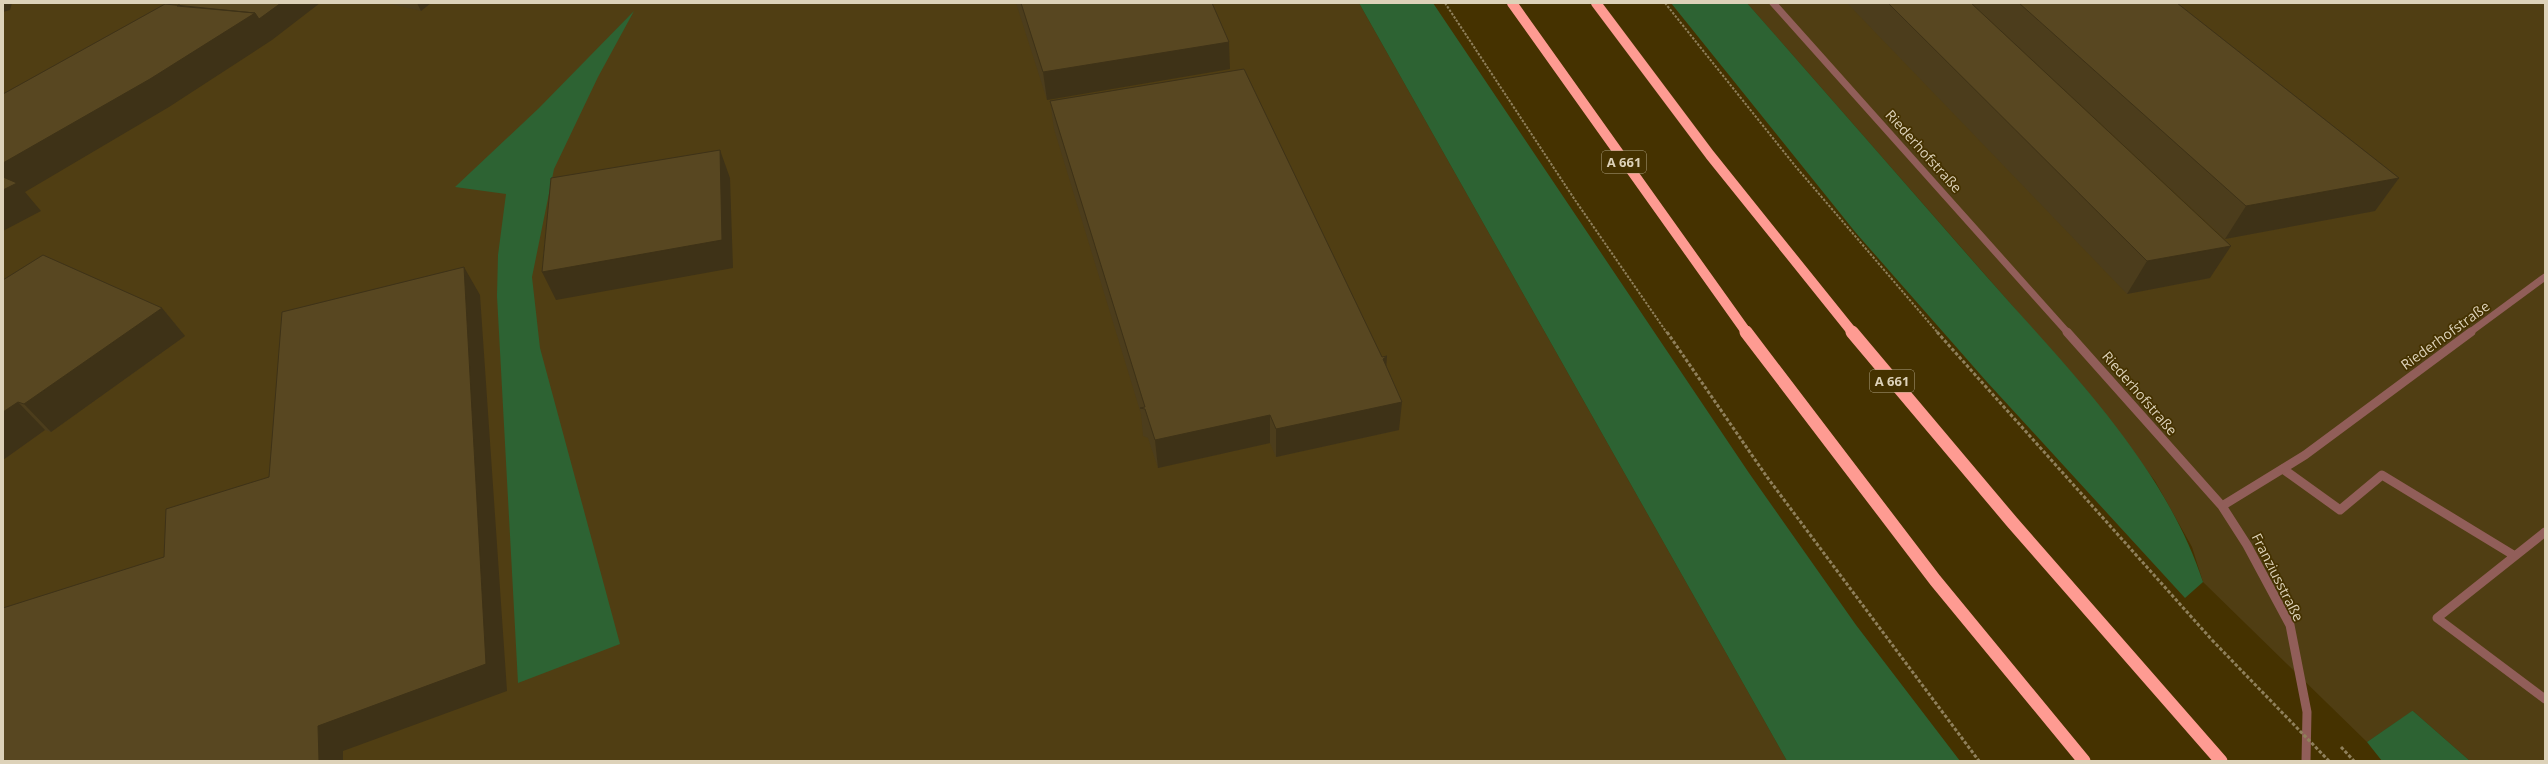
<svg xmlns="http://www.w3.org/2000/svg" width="2548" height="764" font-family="'Open Sans',sans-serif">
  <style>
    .built { fill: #503e13 }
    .green { fill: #2d6333 }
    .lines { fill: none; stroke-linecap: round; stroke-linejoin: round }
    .path-far1 { stroke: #8f805b; stroke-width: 2; stroke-dasharray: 2.5 1.5; stroke-linecap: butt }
    .path { stroke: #8f805b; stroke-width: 3; stroke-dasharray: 3.5 2; stroke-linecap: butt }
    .service { stroke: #915e59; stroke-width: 9 }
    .minor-far1 { stroke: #915e59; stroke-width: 7 }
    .minor { stroke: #915e59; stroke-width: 9 }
    .motorway-far1 { stroke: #fe9b92; stroke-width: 10 }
    .motorway { stroke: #fe9b92; stroke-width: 13 }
    .path-bridge { stroke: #8f805b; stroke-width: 3; stroke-dasharray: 3.5 2; stroke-linecap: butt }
    .wall { fill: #4c3d1c }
    .shaded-wall { fill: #3e3217 }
    .building { fill: #584721; stroke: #3e3217 }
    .labels { text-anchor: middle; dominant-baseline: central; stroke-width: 3.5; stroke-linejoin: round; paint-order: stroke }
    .shield { fill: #453200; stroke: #afa282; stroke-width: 1 }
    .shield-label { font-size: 13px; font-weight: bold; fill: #ddd2b9 }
    .street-label { font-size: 14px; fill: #ddd2b9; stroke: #453200 }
  </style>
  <rect width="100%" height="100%" fill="#453200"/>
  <path class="built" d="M3 3H1359L1787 761H3Z
    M1747 3H2545V761H2470L2413 711 2367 742 2203 582 2192 547 2155 481 2088 392Z"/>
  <path class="green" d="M1359 3H1433L1749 473 1856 625 1960 761H1787Z
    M1671 3H1747C1827 94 1907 186 1987 277 2068 369 2164 464 2203 582L2185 598 1987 382 1856 233Z
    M634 11 598 77 554 169 532 277 540 348 620 644 518 683 497 296 498 255 506 194 455 187 539 108Z
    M2412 711H2413L2470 761H2382L2367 742Z"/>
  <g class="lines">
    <path class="path-far1" d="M1445 3 1575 200 1667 333
      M1665 3 1796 167 1938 333"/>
    <path class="path" d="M1667 332 1767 477 1979 761
      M1937 332 2212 640
      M2341 747 2354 761"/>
    <path class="service" d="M2283 469 2340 510 2382 475 2515 556
      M2545 532 2437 618 2545 699"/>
    <path class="minor-far1" d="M1773 3 2068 333
      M2469 333 2545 277"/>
    <path class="minor" d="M2067 332 2222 506 2247 545 2290 625 2307 712 2306 761
      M2222 506 2305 455 2471 332"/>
    <path class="motorway-far1" d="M1512 3 1747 333
      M1596 3 1710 155 1853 333"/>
    <path class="motorway" d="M1746 332 1935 580 2084 761
      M1852 332 2012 522 2221 761"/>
    <path class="path-bridge" d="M2212 640 2329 761"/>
  </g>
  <path class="wall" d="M386 3H431L421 11Z
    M1016 3H1212L1230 69 1047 100Z
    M1847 3H1971L2210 278 2127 294Z
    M1971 3H2177L2399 178 2375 211 2225 239Z
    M1050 101 1386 367 1399 430 1276 457 1270 443 1158 468 1148 438 1143 436 1141 414 1054 129Z
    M3 280 162 308 185 336 51 432 45 430 3 460Z"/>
  <path class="shaded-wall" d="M3 3H12L10 10 3 12Z
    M281 3H320L272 40 169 107 25 192 41 211 3 231V163L255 13Z
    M417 3H431L421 11Z
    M1229 42 1230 69 1047 100 1043 72Z
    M720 150 730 178 733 268 556 300 542 272Z
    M2399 178 2375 211 2225 239 2246 206Z
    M2231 246 2210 278 2127 294 2147 261Z
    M464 267 480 295 507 691 343 751V761H319L318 726Z
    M162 308 185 336 51 432 24 404Z
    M1387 356 1385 384 1383 359Z
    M18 402 45 430 3 460V412Z
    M1402 402 1399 430 1276 457V429Z
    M1270 415V443L1158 468 1155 440Z"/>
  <path class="building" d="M181 3H281L259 19 255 13 177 6Z
    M1021 3H1212L1229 42 1043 72Z
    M1888 3H1971L2231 246 2147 261Z
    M2019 3H2177L2399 178 2246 206Z
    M165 4 255 13 150 79 3 163V94Z
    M1244 69 1382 357 1387 356 1383 359 1402 402 1276 429 1270 415 1155 440 1145 409 1140 408 1145 407 1050 101Z
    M720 150 722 240 542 272 551 178Z
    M3 177 17 183 3 190Z
    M43 255 162 308 24 404 18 402 3 412V280Z
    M464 267 486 664 318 726 319 761H3V608L164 557 166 509 269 477 282 312Z"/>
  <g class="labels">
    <g class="shield">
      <rect x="1602" y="151" width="44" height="22" rx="3"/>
      <rect x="1870" y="370" width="44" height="22" rx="3"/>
    </g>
    <g class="shield-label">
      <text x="1624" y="162">A 661</text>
      <text x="1892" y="381">A 661</text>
    </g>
    <g class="street-label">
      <text transform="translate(1924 151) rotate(48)">Riederhofstraße</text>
      <text transform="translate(2445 335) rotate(-36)">Riederhofstraße</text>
      <text transform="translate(2140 393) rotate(49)">Riederhofstraße</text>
      <text transform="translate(2278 577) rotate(63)">Franziusstraße</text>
    </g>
  </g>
  <rect width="2548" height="764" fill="none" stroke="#ddd2b9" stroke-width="8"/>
</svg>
